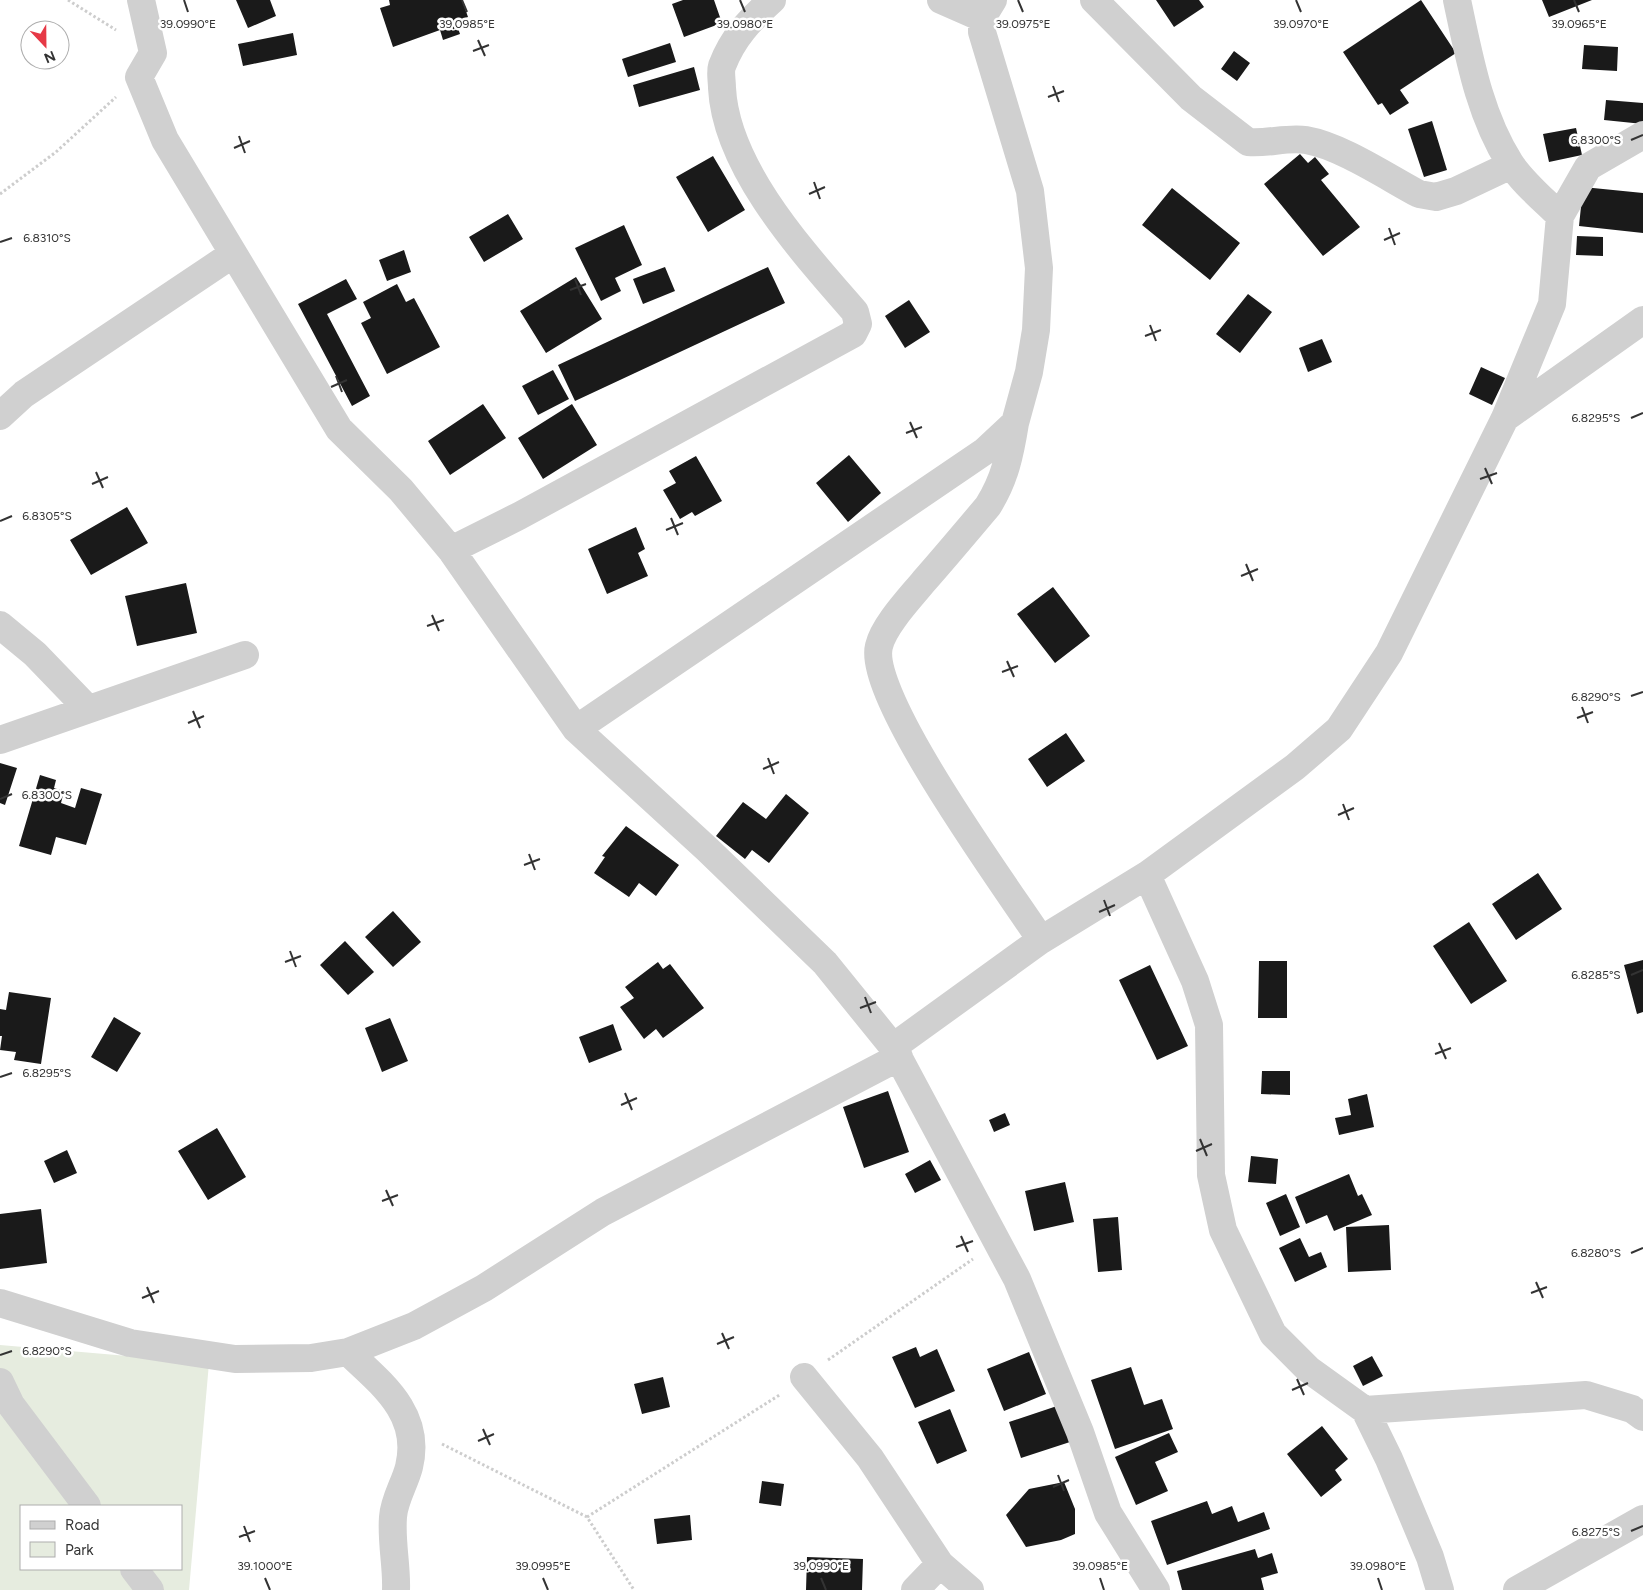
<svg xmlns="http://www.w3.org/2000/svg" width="1643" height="1590" font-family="Figtree,sans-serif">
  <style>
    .green { fill: #e6ecdf; fill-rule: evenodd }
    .building { fill: #1a1a1a }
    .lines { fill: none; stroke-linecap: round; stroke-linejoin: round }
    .path { stroke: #cdcdcd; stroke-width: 3; stroke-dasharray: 2.5 2.5; stroke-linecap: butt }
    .minor { stroke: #d0d0d0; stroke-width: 28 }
    .ticks { fill: none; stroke: #333; stroke-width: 2 }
    .ticks-label { font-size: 12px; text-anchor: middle; fill: #333; stroke: #fff; stroke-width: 5; stroke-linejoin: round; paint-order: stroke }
  </style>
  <rect width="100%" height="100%" fill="#fff"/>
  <path class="green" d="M0 1345 209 1363 189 1590H0ZM21 1506H181V1569H21Z"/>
  <path class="building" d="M236 0H270L276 16 248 28Z
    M389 0H462L468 17 456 22 460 34 443 40 440 30 393 47 380 8 390 5Z
    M683 0H714L722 23 684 37 672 4Z
    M1156 0H1199L1204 7 1174 27Z
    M1421 0 1456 53 1400 90 1409 103 1390 115 1382 103 1378 105 1343 52Z
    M1542 0H1592L1549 17Z
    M293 33 297 55 243 66 238 44Z
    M670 43 676 62 628 77 622 59Z
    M1584 45 1618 47 1617 71 1582 69Z
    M1234 51 1250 63 1237 81 1221 69Z
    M694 67 700 90 639 107 633 85Z
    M1606 100 1643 103V124L1604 120Z
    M1432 121 1447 170 1424 177 1408 129Z
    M1576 128 1582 155 1549 162 1543 134Z
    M1300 154 1308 163 1315 157 1329 174 1321 180 1360 227 1323 256 1264 184Z
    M713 156 745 210 708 232 676 177Z
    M1583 187 1643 193V233L1579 226Z
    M1172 188 1240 243 1210 280 1142 225Z
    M508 214 523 239 484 262 469 237Z
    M624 225 642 265 615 278 621 291 601 301 575 248Z
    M1577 236 1603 237V256L1576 255Z
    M404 250 411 272 387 281 379 260Z
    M665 267 675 291 643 304 633 279Z
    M768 267 785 303 575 401 558 365Z
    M576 277 602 319 546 353 520 311Z
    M346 279 357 299 327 314 370 396 352 406 298 304Z
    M397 284 406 302 414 298 440 347 387 374 361 323 371 318 363 302Z
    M1248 294 1272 312 1240 353 1216 334Z
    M909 300 930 332 905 348 885 316Z
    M1322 339 1332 362 1308 372 1299 348Z
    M1481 367 1505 378 1492 405 1469 394Z
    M553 370 569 399 538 415 522 386Z
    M483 404 506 438 450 475 428 441Z
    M572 404 597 445 543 479 518 438Z
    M849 455 881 493 848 522 816 483Z
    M696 456 722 501 695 516 692 512 680 519 663 490 676 483 669 471Z
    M127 507 148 543 91 575 70 540Z
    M636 527 645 549 638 553 648 576 607 594 588 549Z
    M186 583 197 633 137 646 125 596Z
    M1053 587 1090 636 1055 663 1017 614Z
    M1066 733 1085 761 1047 787 1028 759Z
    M0 763 17 768 5 805 0 803Z
    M40 775 56 780 54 788 64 791 61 803 75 808 81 788 102 794 86 845 56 837 51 855 19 846Z
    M786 794 809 813 769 863 752 850 745 859 716 836 743 802 766 819Z
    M626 826 679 865 656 896 639 883 629 897 594 873 605 857 602 856Z
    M1538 873 1562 909 1516 940 1492 904Z
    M393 911 421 942 393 967 365 937Z
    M1469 922 1507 981 1471 1004 1433 946Z
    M345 941 374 972 348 995 320 965Z
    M1643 960V1012L1637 1014 1624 965Z
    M1259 961H1287V1018H1258Z
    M658 962 663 969 670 964 704 1008 663 1038 656 1029 644 1039 620 1007 634 998 625 987Z
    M1150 965 1188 1046 1157 1060 1119 980Z
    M9 992 51 998 41 1064 14 1060 16 1052 0 1050 2 1036H0V1009L6 1010Z
    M114 1017 141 1033 117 1072 91 1057Z
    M390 1018 408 1061 382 1072 365 1028Z
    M613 1024 622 1050 589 1063 579 1037Z
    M1262 1071H1290V1095L1261 1094Z
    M888 1091 909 1152 864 1168 843 1107Z
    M1367 1094 1374 1127 1339 1135 1335 1118 1351 1115 1348 1099Z
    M1005 1113 1010 1125 994 1132 989 1120Z
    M217 1128 246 1177 208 1200 178 1151Z
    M67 1150 77 1173 54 1183 44 1161Z
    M1251 1156 1278 1159 1276 1184 1248 1182Z
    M930 1160 941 1180 915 1193 905 1174Z
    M1349 1174 1358 1196 1362 1194 1372 1215 1334 1231 1327 1215 1306 1224 1295 1197Z
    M1065 1182 1074 1222 1034 1231 1025 1191Z
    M1286 1194 1300 1227 1280 1236 1266 1203Z
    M41 1209 47 1263 0 1269V1214Z
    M1118 1217 1122 1270 1098 1272 1093 1219Z
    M1389 1225 1391 1270 1348 1272 1346 1227Z
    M1300 1238 1309 1257 1321 1252 1327 1267 1295 1282 1279 1248Z
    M916 1347 920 1357 937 1349 955 1391 915 1408 892 1357Z
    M1029 1352 1046 1394 1004 1411 987 1369Z
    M1372 1356 1383 1376 1363 1386 1353 1366Z
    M1131 1367 1144 1405 1162 1399 1173 1429 1115 1449 1091 1380Z
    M663 1377 670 1407 642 1414 634 1384Z
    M1057 1406 1070 1442 1021 1458 1009 1422Z
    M950 1409 967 1451 937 1464 918 1422Z
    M1322 1426 1348 1459 1335 1470 1342 1480 1321 1497 1287 1454Z
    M1169 1433 1178 1452 1155 1462 1168 1491 1136 1505 1115 1457Z
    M762 1481 784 1484 781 1506 759 1503Z
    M1064 1482 1075 1509V1534L1061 1540 1026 1547 1006 1515 1029 1489Z
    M1207 1501 1212 1514 1232 1506 1238 1522 1264 1512 1270 1529 1167 1565 1151 1521Z
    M690 1515 692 1540 657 1544 654 1519Z
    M1255 1549 1258 1558 1272 1553 1278 1573 1261 1578 1264 1590H1182L1177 1571Z
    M807 1557 863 1559 862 1590H806Z"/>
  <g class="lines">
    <path class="path" d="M68 0 116 30
      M0 194 56 152 116 97
      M828 1360 973 1259
      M442 1444 587 1517 634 1590
      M587 1517 781 1394"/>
    <path class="minor" d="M141 0 153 53 139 77 165 140 339 429 401 490 451 550 576 729 707 849 825 963 893 1047 1017 1279 1080 1432 1108 1513 1156 1590
      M941 0 982 18
      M1094 0 1191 98 1248 142C1267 144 1287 137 1306 140 1341 146 1387 177 1419 194L1436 197 1456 191 1511 165
      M1457 0C1469 56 1479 114 1510 163 1523 183 1544 200 1560 216
      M0 416 24 394 233 254
      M1505 418 1643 320
      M1015 423C1010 454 1005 479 988 506 967 531 946 556 924 581 911 597 884 625 879 646 866 696 1009 891 1041 940
      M451 550 519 516 853 334 858 324 855 312C804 253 726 169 722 88 722 81 720 72 722 66 733 37 750 20 772 0
      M0 625 35 654 88 709
      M576 729 985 451 1015 423 1029 372 1036 330 1039 268 1030 191 982 32V18L993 0
      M0 740 245 655
      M1147 875 1195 981 1209 1025 1211 1175 1223 1230 1273 1334 1308 1369 1365 1410 1389 1459 1430 1557 1440 1590
      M893 1047 1041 940 1147 875 1295 767 1339 729 1389 653 1505 418 1552 304 1560 216 1588 167 1643 135
      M0 1303 130 1343 235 1359 311 1358 348 1352 414 1326 484 1288 603 1212 899 1057
      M348 1352C382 1384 422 1414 409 1467 405 1483 394 1500 393 1517 391 1542 397 1566 396 1590
      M804 1377 870 1458 940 1564 970 1590
      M0 1382 11 1405 87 1506
      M1365 1410 1586 1395 1632 1409 1643 1417
      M134 1569 150 1590
      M915 1590 940 1564
      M1517 1590 1643 1519"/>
  </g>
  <path class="ticks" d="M184 0 188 12M462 0 467 12M740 0 745 12M1018 0 1023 12M1296 0 1301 12M1574 0 1579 12M478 40 485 56M473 51 489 45M1053 86 1059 102M1048 97 1064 91M239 136 245 153M1631 140 1643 135M234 148 250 141M814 182 820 199M809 194 825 187M1389 228 1395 245M1384 240 1400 233M0 242 12 238M575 279 581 295M570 290 586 284M1150 325 1156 341M1145 336 1161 330M336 376 342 392M331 387 347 380M1631 418 1643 413M910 422 917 438M906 433 922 427M1485 468 1492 484M96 472 103 488M1480 479 1497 473M92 484 108 477M671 518 678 535M0 521 12 516M666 530 683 523M1246 564 1253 581M1241 576 1258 569M432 615 439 631M427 626 444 620M1007 661 1014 677M1002 672 1018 666M1631 696 1643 692M1582 707 1588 723M193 711 200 728M1577 718 1593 712M188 723 204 716M768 758 774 774M763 769 779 762M0 799 12 794M1343 804 1349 820M1338 815 1354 808M529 854 535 870M524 865 540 859M1104 900 1110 916M1099 912 1115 905M290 951 296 967M285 962 301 956M1631 975 1643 970M865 997 871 1013M860 1008 876 1002M1439 1043 1446 1059M1435 1054 1451 1048M0 1077 12 1073M625 1093 632 1110M621 1105 637 1098M1200 1139 1207 1156M1196 1151 1212 1144M386 1190 393 1206M382 1201 398 1195M961 1236 968 1252M956 1247 973 1241M1631 1253 1643 1248M1536 1282 1543 1298M147 1287 154 1303M1531 1293 1547 1287M142 1298 159 1291M722 1333 729 1349M717 1344 734 1337M0 1355 12 1351M1297 1379 1304 1395M1292 1390 1308 1383M483 1429 490 1445M478 1441 494 1434M1058 1475 1064 1491M1053 1487 1069 1480M244 1526 250 1542M1631 1531 1643 1526M239 1537 255 1531M265 1578 270 1590M543 1578 548 1590M821 1578 826 1590M1100 1578 1104 1590M1378 1578 1382 1590"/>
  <g class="ticks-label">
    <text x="188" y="28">39.0990°E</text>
    <text x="467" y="28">39.0985°E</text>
    <text x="745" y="28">39.0980°E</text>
    <text x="1023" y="28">39.0975°E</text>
    <text x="1301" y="28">39.0970°E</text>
    <text x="1579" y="28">39.0965°E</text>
    <text x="1596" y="144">6.8300°S</text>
    <text x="47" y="242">6.8310°S</text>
    <text x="1596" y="422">6.8295°S</text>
    <text x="47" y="520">6.8305°S</text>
    <text x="1596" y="701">6.8290°S</text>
    <text x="47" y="799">6.8300°S</text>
    <text x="1596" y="979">6.8285°S</text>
    <text x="47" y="1077">6.8295°S</text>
    <text x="1596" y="1257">6.8280°S</text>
    <text x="47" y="1355">6.8290°S</text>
    <text x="1596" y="1536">6.8275°S</text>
    <text x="265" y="1570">39.1000°E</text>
    <text x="543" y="1570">39.0995°E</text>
    <text x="821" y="1570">39.0990°E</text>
    <text x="1100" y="1570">39.0985°E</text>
    <text x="1378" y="1570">39.0980°E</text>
  </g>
  <rect x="20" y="1505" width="162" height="65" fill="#ffffff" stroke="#adadad"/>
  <rect x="30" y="1521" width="25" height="8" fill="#d0d0d0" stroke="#adadad"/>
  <text x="65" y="1530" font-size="15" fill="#333333">Road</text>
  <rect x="30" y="1542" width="25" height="15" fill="#e6ecdf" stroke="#adadad"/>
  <text x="65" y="1555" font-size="15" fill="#333333">Park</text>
  <g transform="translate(45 45) rotate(158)"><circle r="24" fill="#ffffff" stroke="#adadad"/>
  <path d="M0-4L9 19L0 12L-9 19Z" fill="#e63946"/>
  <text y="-8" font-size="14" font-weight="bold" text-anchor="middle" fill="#333333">N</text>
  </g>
</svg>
